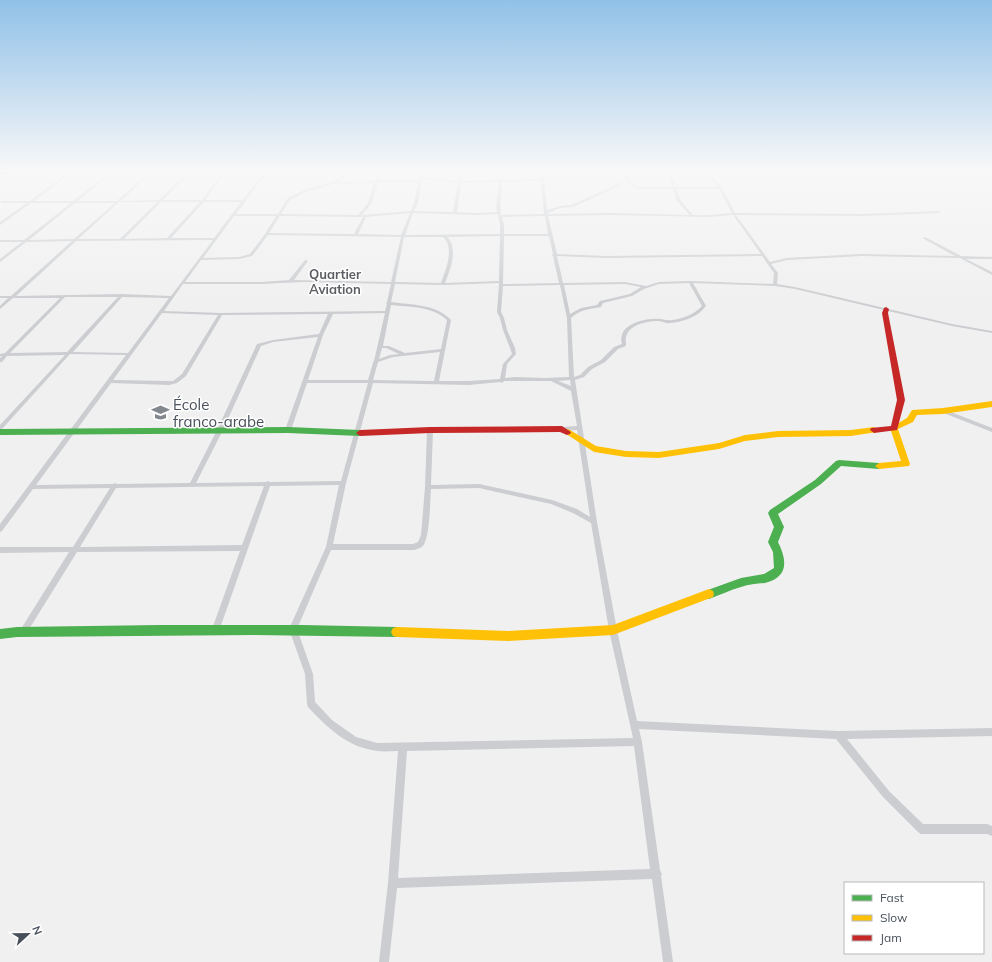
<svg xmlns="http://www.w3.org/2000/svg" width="992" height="962" font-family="Mulish,sans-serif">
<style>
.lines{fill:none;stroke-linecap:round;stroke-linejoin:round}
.stream{stroke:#aed5e8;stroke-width:1}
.street{fill:#cbcdd0;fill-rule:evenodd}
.fast{fill:#4caf50;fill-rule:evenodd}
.slow{fill:#ffc107;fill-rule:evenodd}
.jam{fill:#c62828;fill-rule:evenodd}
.labels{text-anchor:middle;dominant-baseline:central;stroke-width:3;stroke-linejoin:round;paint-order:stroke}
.far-neighbourhood-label{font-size:13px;font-weight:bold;fill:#5c5e63;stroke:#fff}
.poi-label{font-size:15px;fill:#48505b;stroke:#fff;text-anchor:start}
</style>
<rect width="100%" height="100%" fill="#f0f0f0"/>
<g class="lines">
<!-- stream -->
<path class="stream" d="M986,170L992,173"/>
<!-- street -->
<path class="street" d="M26,170H31L0,181V179Z
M72,170H75L34,201H73L112,170H115L78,201H117L151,170H154L121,201L159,200L190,170H193L163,200H202C209,189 218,180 226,170H229C221,180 212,189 205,200H243L265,170H268L264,176L279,170H283L262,179L246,200V202H245L236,214H278L288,198L306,189L333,182L342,176L344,170H347L344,177L337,182L375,181L381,170H384L379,180H419L420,170H423L422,177L458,181L459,170H462L461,181L498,180L499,179L501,180L540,179L537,170H540L544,180L547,210L560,206L571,205L611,187L625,179L624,170H627L628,176L630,177L631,183L637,187H672L670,180L662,170H665L673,180L675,187H718L703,170H706L720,185L735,213L862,214L940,211L941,212L939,213L862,216L736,215L770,262L787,258L862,254L955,256L924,239L923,238L925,237L961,256L992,257V259H966L992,272V275L960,258L862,256L787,260L771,264L778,273L777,284L795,287L952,324L992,331V333L952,326L795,289L775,286L693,283L706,306C698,317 683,322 670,323C666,324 662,321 658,321C648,321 632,324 627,334C625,338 626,342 626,346L618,349L605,362L592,369L584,377L575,380L597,522L617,630L637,721L838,731L992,728V736L847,739L889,791L923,824H987L992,826V836L987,834H921L918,832L883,797L836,739L639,729L642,742L660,870L662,874L661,876L673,962H663L652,879L397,888L389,962H379L388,883L398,751C391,751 384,752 377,751C347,747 328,728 308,707L307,704L305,674L289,629L326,547L339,485L270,486L219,631L216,632L213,631L212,629L240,551L77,552L26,634L23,635L20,634L19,632L69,552L0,553V547H73L110,488L33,489L2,531L0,532V524L126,355L70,354L2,429L0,430V425L65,355L7,356L2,362H0V358L2,356H0V354L5,353L60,298H13L0,309V306L8,298H0V296H11L72,241L26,242L0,262V259L22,242H0V240H24L71,203H31L0,225V222L27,203H2L0,202L2,201H30ZM422,179L458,183L453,212L414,211L418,203ZM627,180L629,184L636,189H673L677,201L690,215L611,213L548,214V213L560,208L573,207L613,189ZM541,181L544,214L501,215C499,204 503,193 501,182ZM378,182H418L414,203L411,211L362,215L372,203ZM498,182C499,192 495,202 497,212L476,213L457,212L461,183ZM374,183L368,203L358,215L281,214L290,200L308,191L334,184ZM676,189H719L732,213L710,215H693L681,201ZM119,202H157L120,239H78ZM161,202H200L167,238L124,239ZM204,202H241L214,238H171ZM75,203H115L74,239L29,240ZM410,213L401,235L358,234L366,217ZM413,213L476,215L498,214L500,225V234L405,235ZM611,215L710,217L733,215L761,254L605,256L557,254L548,216ZM234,216H276L265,234L250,254L239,257L203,258ZM280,216L359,217H363L354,234L269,233ZM545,216L548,234H504V225L502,217ZM268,235L401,237L391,282L294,280L308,261L306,260H305L289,280L261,282H185L201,260L239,259L252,256ZM500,236L499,281L445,283C450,270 459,248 447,237ZM504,236H549L553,254L552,255L553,256L559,283L503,284ZM404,237H443C455,248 446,269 441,283L395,282ZM213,240L171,296L122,294L16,296L76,241ZM557,256L605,258L762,256L774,273L773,284L690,281L659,282L646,286L625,282L563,283ZM304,282L391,284L387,302L386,303L387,304L385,311L221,313L164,311L183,284H261ZM499,283L497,312L500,318L503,330L510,348L512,354L503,364L500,379L469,381H439L451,320C436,304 412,305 391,302L395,284L443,285ZM689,283L702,306C695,314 682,319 672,320C667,321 664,319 660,319C648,318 626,322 622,335C621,338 621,341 622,344L614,347L601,360L588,367L580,375L574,377L571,318C579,310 589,309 601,307L603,303L632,296L644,289L659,284ZM625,284L641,287L630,294L600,301L597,305L581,308L570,314L564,285ZM560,285L567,318L569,377L545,378L515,377L505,378L507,364L516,354L515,348L507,330L504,318L501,312L503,286ZM65,297H118L67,352L10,353ZM122,297L169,298L128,353L73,352ZM391,305C410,307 432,306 447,320L441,349L405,353L389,346H383ZM162,313L218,315L182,374L173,381H169L113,380ZM385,313L374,361L373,362V363L368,380H308L323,335L333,314ZM328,314L319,334L273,340L257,344L217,430L190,483L117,484L115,483L113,484L36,485L111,383L169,385L177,383L186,376L222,315ZM318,337L285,430L288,432L291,430L307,383H368L341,481L270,482L268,481L266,482L196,483L223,430L261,346L273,342ZM382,348H386L399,354L390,355L379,359ZM440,352L434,381L373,380L378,362L393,357ZM570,380L571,386L558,381ZM504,381H551L571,391L577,426L562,427L559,429L562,431L577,430L590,517L577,509L552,500L479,484L431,485L433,430L430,428L427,430L425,487L421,535L418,542L413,544H333L346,483L373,383L469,385L500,382L502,383ZM264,486L242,545L80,547L116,488ZM479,488L551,504L573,513L591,523L609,630L633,738L377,743L356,737L332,720L315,702L313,674L297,629L331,550H414C417,549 421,548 423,546C430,537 430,501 431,489ZM634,746L650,869L398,878L407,751Z
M819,170H823V171L822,172Z
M943,409L992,428V432L941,412L940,411Z"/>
<!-- fast -->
<path class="fast" d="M14,170H25L0,175V173Z
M288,427L360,430L364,433L360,436L288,433L0,435V429Z
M839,460L879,463L883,466L879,469L841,466L821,484L778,514L784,527L778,542C787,560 789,577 765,583C757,584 749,584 741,587C730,590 720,595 709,599L705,597L704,594L705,591L741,578L764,574L774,568L773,552L768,542L774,527L768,513L770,510L815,480L836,461Z
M160,625H302L397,627L401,628L403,632L401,636L397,637L254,635L17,637L0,639V629L17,627Z"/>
<!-- slow -->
<path class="slow" d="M992,401V407L943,414L917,415L913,422L898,429L910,464L909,466L879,469L875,466L879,463L901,461L890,428L907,418L912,410L943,408Z
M874,427L878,430L877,432L851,436L778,437L745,441L719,449L659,458L626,457L594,452L563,432L567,429L570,430L596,446L626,451L659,452L719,443L745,435L778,431L851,430Z
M709,589L713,591L714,594L713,597L613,635L508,641L397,637L393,636L391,632L393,628L397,627L508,631L613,625Z"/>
<!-- jam -->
<path class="jam" d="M886,307L889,309L888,313L905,400L897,430L874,433L870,430L871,428L891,426L897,400L882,313L884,308Z
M562,426L571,432L570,434L567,435L560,432L430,433L360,436L356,433L360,430L430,427Z"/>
</g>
<!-- sky -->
<linearGradient id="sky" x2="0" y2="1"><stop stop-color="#91c1e8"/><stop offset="0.56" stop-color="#f8f8f8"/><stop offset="1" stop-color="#f8f8f8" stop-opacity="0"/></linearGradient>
<rect width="992" height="305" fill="url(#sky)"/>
<!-- icons -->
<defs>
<symbol id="school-bare" viewBox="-9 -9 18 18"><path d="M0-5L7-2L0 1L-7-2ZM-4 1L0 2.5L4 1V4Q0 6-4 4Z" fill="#83888f" stroke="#fff" stroke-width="2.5" paint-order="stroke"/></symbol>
</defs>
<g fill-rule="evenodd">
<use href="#school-bare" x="148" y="400" width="25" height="25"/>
</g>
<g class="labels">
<!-- far-neighbourhood labels -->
<g class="far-neighbourhood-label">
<text x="335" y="274">Quartier<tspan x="335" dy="15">Aviation</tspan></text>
</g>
<!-- poi labels -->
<g class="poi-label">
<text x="173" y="404">École<tspan x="173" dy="17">franco-arabe</tspan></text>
</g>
</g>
<!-- legend -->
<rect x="844" y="882" width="140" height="72" fill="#ffffff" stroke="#b6b9bd"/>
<rect x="852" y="895" width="20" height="6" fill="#4caf50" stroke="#b6b9bd"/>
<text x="880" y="902" font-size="12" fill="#48505b">Fast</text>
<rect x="852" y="915" width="20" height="6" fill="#ffc107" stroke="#b6b9bd"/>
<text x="880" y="922" font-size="12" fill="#48505b">Slow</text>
<rect x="852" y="935" width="20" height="6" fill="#c62828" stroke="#b6b9bd"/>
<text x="880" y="942" font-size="12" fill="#48505b">Jam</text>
<!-- north arrow -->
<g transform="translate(28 934) rotate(68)" stroke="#ffffff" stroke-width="3" paint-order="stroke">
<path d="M0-3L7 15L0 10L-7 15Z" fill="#48505b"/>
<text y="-6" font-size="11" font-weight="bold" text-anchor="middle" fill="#48505b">N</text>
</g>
</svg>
